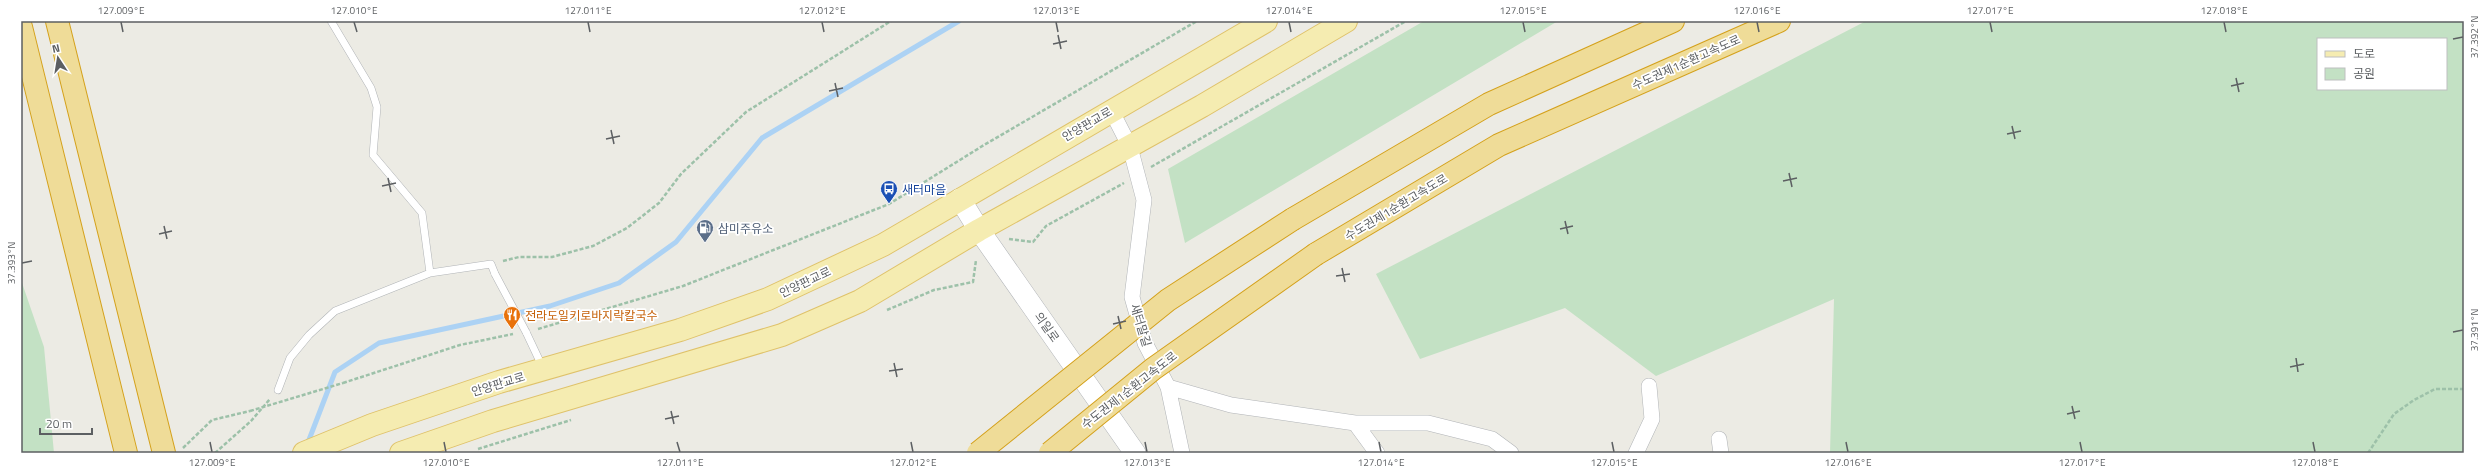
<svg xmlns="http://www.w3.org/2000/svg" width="2485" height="474" font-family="'Titillium Web','Noto Sans KR',sans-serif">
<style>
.green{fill:#c3e1c4;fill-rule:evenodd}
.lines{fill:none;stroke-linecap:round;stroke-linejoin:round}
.stream{stroke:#acd2f4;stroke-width:5}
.service-casing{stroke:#b1b4b7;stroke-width:8}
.minor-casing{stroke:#b1b4b7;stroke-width:16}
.secondary-casing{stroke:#b0b3b7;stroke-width:22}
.primary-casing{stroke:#dfc26a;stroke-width:24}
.motorway-casing{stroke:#d4a11c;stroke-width:24}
.path{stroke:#9dc1a9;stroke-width:2.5;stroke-dasharray:4 2;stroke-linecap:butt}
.service{stroke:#fff;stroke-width:7}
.minor{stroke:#fff;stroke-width:15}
.secondary{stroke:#fff;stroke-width:21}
.primary{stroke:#f5ecb1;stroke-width:22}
.motorway{stroke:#efdc98;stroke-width:22}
.service-bridge-casing{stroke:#b1b4b7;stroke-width:8;stroke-linecap:butt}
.motorway-bridge-casing{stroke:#d4a11c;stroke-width:24;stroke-linecap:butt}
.path-bridge{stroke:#9dc1a9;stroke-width:2.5;stroke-dasharray:4 2;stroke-linecap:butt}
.service-bridge{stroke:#fff;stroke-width:7}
.motorway-bridge{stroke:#efdc98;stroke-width:22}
.ticks{fill:none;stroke:#5c5f62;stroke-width:1.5}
.labels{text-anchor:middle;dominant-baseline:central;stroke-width:3.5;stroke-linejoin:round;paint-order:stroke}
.street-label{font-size:12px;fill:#5c5f62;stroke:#fff}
.transit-label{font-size:12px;fill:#164399;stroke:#fff;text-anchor:start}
.service-label{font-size:12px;fill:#4e5e75;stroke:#fff;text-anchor:start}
.food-label{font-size:12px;fill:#c56008;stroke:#fff;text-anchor:start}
.neatline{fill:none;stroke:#5c5f62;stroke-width:1.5}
.ticks-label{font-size:10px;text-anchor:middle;fill:#5c5f62}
</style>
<rect width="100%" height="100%" fill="#ecebe4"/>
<!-- green -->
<path class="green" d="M1424,21H1558L1185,243L1168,169Z
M1866,21H2464V453H1830L1834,299L1656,376L1565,308L1420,359L1376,274ZM2318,39H2446V89H2318Z
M21,280L44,347L54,453H21Z"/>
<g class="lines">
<!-- stream -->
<path class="stream" d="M307,445L335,372L379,343L550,306L619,283L676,242L762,138L959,21"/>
<defs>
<path id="service" d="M331,21L371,88L377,107L373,155L422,213L430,273
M526,332L543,368
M278,390L290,358L309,335L335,311L430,273L491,264L495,274"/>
<path id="minor" d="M1111,110L1130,147L1144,200L1132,297L1145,343L1168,387L1231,405L1355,423L1377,453
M1168,387L1182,453
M1355,423H1428L1492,439L1511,453
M1719,439L1721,453
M1636,453L1652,419L1649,386"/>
<path id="secondary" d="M960,199L979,230L1135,453"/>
<path id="primary" d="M304,453L372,425L499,382L680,330L768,299L883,245L1266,21
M401,453L493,421L782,335L860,301L979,230L1202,106L1346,21"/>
<path id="motorway" d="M57,21L164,453
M21,27L126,453
M1293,219L1489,104L1673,21
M1316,254L1499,145L1779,21"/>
</defs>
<!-- service casing -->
<use href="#service" class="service-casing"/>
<!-- minor casing -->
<use href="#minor" class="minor-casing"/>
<!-- secondary casing -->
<use href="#secondary" class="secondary-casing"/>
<!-- primary casing -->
<use href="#primary" class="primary-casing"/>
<!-- motorway casing -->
<use href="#motorway" class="motorway-casing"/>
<!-- path -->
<path class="path" d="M1151,167L1406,21
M1009,239L1033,242L1046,226L1124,183
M503,261L519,257H552L593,246L627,228L659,203L681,174L746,112L891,21
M887,310L934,290L973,282L976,260
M538,329L683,286L889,204L984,145L1197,21
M343,383L460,345L513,334
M183,448L212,420L250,411
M478,449L571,420
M215,453L251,421L270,399
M2368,453L2394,414L2414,400L2435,389H2464"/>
<!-- service -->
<use href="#service" class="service"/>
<!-- minor -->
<use href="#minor" class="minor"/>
<!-- secondary -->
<use href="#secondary" class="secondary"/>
<!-- primary -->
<use href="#primary" class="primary"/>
<!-- motorway -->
<use href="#motorway" class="motorway"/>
<defs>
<path id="service-bridge" d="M495,274L526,332"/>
<path id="motorway-bridge" d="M978,453L1168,300L1293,219
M1050,453L1153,369L1316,254"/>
</defs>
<!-- service-bridge casing -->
<use href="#service-bridge" class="service-bridge-casing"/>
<!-- motorway-bridge casing -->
<use href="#motorway-bridge" class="motorway-bridge-casing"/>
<!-- path-bridge -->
<path class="path-bridge" d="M250,411L343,383"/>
<!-- service-bridge -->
<use href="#service-bridge" class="service-bridge"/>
<!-- motorway-bridge -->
<use href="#motorway-bridge" class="motorway-bridge"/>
</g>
<!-- ticks -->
<path class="ticks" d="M121,22L123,32M354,22L357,32M588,22L590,32M822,22L824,32M1056,22L1058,32M1289,22L1291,32M1523,22L1525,32M1757,22L1759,32M1990,22L1992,32M2224,22L2226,32M1058,35L1061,49M2453,39L2463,37M1053,44L1067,41M2236,78L2239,92M835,83L838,97M2231,86L2244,83M829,91L843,88M2012,126L2015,139M611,130L614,144M2007,134L2021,131M606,139L620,136M1789,173L1792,187M388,178L391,192M1783,181L1797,178M382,186L396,183M1565,221L1568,234M164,226L167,239M1560,229L1573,226M159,234L172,231M22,263L32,261M1342,268L1345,282M1336,276L1350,274M1118,316L1121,329M1113,324L1126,321M2453,332L2463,330M2296,358L2298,372M894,363L897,377M2290,367L2304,364M889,371L903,369M2072,406L2075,419M671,411L674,424M2067,414L2080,411M665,419L679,416M210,442L212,452M444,442L446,452M677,442L680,452M911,442L913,452M1145,442L1147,452M1379,442L1381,452M1612,442L1614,452M1846,442L1848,452M2080,442L2082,452M2313,442L2315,452"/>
<!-- icons -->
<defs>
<symbol id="bus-pin" viewBox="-11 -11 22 30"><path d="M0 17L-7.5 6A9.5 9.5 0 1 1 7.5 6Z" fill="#1a4fb4" stroke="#fff"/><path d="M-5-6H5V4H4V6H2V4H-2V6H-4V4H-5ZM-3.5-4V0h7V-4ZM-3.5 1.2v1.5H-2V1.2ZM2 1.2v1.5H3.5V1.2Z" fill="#fff"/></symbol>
<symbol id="fuel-pin" viewBox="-11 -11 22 30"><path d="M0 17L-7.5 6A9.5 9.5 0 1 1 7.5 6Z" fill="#5c6f8a" stroke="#fff"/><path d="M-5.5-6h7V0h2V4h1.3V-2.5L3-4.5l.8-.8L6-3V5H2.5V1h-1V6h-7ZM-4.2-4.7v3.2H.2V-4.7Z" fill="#fff"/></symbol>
<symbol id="restaurant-pin" viewBox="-11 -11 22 30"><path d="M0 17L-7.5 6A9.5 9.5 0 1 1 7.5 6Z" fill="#e8710a" stroke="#fff"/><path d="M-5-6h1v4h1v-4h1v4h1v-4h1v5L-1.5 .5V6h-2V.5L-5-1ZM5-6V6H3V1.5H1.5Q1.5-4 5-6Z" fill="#fff"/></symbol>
</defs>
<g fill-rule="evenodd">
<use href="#bus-pin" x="879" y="179" width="20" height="27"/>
<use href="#fuel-pin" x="695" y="218" width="20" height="27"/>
<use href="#restaurant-pin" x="502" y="305" width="20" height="27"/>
</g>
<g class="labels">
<!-- street labels -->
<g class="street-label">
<text transform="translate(1686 62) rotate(-24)">수도권제1순환고속도로</text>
<text transform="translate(1087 124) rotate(-30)">안양판교로</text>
<text transform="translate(1396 207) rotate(-31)">수도권제1순환고속도로</text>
<text transform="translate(805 282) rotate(-25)">안양판교로</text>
<text transform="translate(1141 325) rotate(73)">새터말길</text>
<text transform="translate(1047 327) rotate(55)">의일로</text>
<text transform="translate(498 384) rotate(-17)">안양판교로</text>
<text transform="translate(1129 390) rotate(-38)">수도권제1순환고속도로</text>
</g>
<!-- transit labels -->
<g class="transit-label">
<text x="902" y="189">새터마을</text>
</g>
<!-- service labels -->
<g class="service-label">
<text x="718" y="228">삼미주유소</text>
</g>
<!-- food labels -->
<g class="food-label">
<text x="525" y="315">전라도일키로바지락칼국수</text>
</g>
</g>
<!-- border -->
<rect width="2485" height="474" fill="none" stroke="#ffffff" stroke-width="44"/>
<!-- legend -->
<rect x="2317" y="38" width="130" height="52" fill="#ffffff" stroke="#bebfc0"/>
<rect x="2325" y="51" width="20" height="6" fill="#f5ecb1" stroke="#bebfc0"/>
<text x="2353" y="58" font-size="12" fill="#5c5f62">도로</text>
<rect x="2325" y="68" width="20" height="12" fill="#c3e1c4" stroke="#bebfc0"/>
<text x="2353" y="78" font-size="12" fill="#5c5f62">공원</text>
<!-- north arrow -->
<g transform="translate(58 58) rotate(348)" stroke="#ffffff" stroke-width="3" paint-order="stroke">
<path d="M0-3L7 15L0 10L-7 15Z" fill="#5c5f62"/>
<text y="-6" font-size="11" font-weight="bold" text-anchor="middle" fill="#5c5f62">N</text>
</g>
<!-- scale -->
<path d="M40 428v6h52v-6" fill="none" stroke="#5c5f62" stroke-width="2"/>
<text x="46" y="428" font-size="12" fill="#5c5f62" stroke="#ffffff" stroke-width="3" paint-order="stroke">20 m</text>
<rect x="22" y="22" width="2441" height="430" class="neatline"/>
<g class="ticks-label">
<text x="121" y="14">127.009°E</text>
<text x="354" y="14">127.010°E</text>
<text x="588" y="14">127.011°E</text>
<text x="822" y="14">127.012°E</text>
<text x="1056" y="14">127.013°E</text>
<text x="1289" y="14">127.014°E</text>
<text x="1523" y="14">127.015°E</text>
<text x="1757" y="14">127.016°E</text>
<text x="1990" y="14">127.017°E</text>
<text x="2224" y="14">127.018°E</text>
<text transform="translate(2474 37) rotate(-90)" y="4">37.392°N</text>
<text transform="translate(11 263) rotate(-90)" y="4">37.393°N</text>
<text transform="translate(2474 330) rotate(-90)" y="4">37.391°N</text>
<text x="212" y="466">127.009°E</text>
<text x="446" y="466">127.010°E</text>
<text x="680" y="466">127.011°E</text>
<text x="913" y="466">127.012°E</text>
<text x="1147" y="466">127.013°E</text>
<text x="1381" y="466">127.014°E</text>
<text x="1614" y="466">127.015°E</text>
<text x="1848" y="466">127.016°E</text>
<text x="2082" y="466">127.017°E</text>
<text x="2315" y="466">127.018°E</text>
</g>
</svg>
